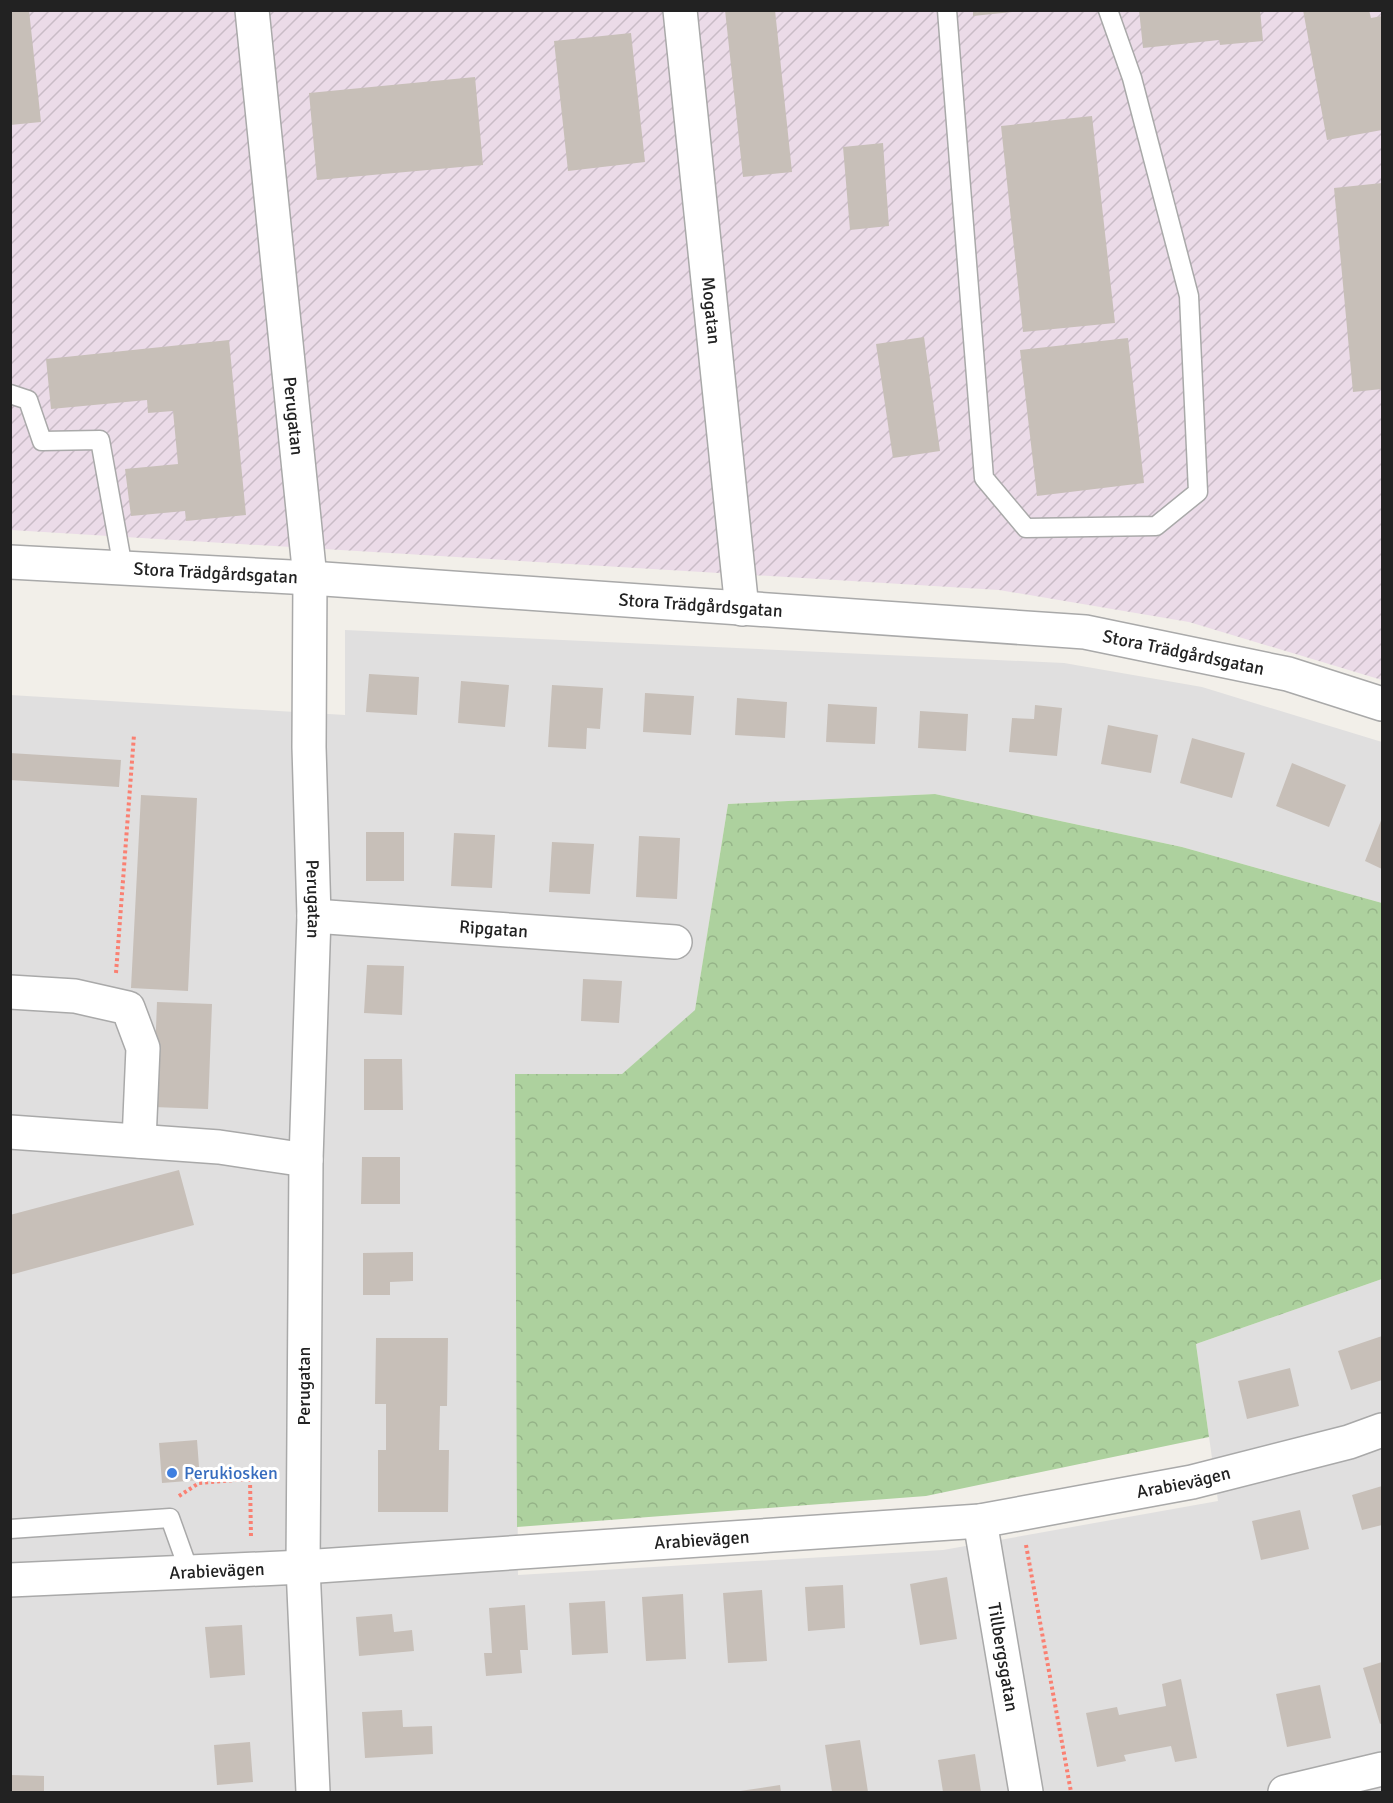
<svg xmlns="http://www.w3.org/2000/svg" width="1393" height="1803" font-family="Signika,sans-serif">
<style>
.residential{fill:#e0dfdf}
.industrial{fill:url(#industrial-furrows)}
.forest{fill:url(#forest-crowns)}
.building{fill:#c7bfb8}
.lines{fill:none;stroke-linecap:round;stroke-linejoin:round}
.service-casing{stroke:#a9a9a9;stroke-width:21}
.minor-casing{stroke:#a9a9a9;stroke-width:36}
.path{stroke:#fa8072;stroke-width:4;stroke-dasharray:3 3;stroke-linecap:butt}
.service{stroke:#fff;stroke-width:18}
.minor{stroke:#fff;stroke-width:33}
.shop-dot{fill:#3f7fe0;stroke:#fff;stroke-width:2}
.labels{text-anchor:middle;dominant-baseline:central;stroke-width:6;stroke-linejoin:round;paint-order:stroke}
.street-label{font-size:18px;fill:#222;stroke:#fff}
.shop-label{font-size:18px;fill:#366cbe;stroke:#fff;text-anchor:start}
</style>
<defs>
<pattern id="industrial-furrows" width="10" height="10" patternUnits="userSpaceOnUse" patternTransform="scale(1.5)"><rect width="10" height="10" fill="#ebdbe8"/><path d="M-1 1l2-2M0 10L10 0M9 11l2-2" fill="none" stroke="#c9bcc7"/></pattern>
<pattern id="forest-crowns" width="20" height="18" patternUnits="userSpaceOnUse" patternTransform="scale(1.5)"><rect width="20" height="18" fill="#add19e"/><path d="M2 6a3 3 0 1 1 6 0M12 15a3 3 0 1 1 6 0" fill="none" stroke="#95b388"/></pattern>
</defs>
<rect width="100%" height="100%" fill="#f2efe9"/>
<!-- residential -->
<path class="residential" d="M345,630L1064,663L1202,687L1382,742V903L1182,847L935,794L728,804L695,1011L622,1074L515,1075L518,1575L943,1550L1218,1501L1196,1344L1382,1279V1792H11L10,695L345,715Z"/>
<!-- industrial -->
<path class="industrial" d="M10,11H1382V680L1189,622L999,590L11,530Z"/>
<!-- forest -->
<path class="forest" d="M935,794L1182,847L1382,903V1279L1196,1344L1209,1437L926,1496L517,1527L515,1074H622L695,1010L728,804Z"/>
<!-- building -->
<path class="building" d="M10,10H29L41,122L10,125Z
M725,10H775L792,172L743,177Z
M973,10H1012V12L973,16Z
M1139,10H1260L1263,41L1220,45L1219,40L1143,48Z
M1303,10H1369L1371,18L1382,16V130L1327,140Z
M631,33L645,162L568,171L554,41Z
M475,77L483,165L317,180L309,93Z
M1092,116L1115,323L1023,332L1001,126Z
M883,143L889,226L850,230L843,147Z
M1382,183V389L1353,392L1334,188Z
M924,337L940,451L893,458L876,344Z
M1128,338L1144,483L1037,496L1020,350Z
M229,340L246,515L186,521L185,511L131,516L125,469L178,464L173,411L148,413L147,400L51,409L46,359Z
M369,674L419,677L417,715L366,712Z
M461,681L509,685L505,727L458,723Z
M552,685L603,688L600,729L587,728L586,749L548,747Z
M645,693L694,696L691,735L643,732Z
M737,698L787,702L785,738L735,735Z
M828,704L877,707L875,744L826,742Z
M1035,705L1062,708L1057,756L1009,752L1012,718L1034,719Z
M920,711L968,714L966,751L918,748Z
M1108,725L1158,735L1151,773L1101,764Z
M1192,738L1245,753L1232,798L1180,783Z
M10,753L121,760L119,787L10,780Z
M1292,763L1346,785L1329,827L1276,806Z
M141,795L197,798L188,991L131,988Z
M1382,818V869L1365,861Z
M366,832H404V881H366Z
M454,833L495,835L492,888L451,886Z
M639,836L680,838L677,899L636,897Z
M552,842L594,844L590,894L549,892Z
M367,965L404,966L402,1015L364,1013Z
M583,979L622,981L619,1023L581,1021Z
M157,1002L212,1004L208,1109L153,1107Z
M364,1059H402L403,1110H364Z
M362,1157H400V1204H361Z
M179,1170L194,1225L10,1275V1215Z
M413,1252V1281L390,1282V1295H363V1253Z
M1382,1336V1380L1351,1390L1338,1351Z
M376,1338H448L447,1406H440L439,1450H449L448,1512H378V1450H386V1404H375Z
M1290,1368L1299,1406L1247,1419L1238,1381Z
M197,1440L200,1480L162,1483L159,1443Z
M1382,1486V1525L1362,1530L1352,1495Z
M1300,1510L1309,1549L1261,1560L1252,1521Z
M947,1577L957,1639L920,1645L910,1584Z
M843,1585L845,1628L808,1631L805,1587Z
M762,1590L767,1661L728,1663L723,1593Z
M683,1594L686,1659L646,1661L642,1597Z
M605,1601L608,1653L572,1655L569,1603Z
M525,1605L528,1650H520L522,1673L486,1676L484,1653H492L489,1608Z
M392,1614L394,1632L412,1630L414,1651L359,1656L356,1617Z
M242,1625L245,1675L210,1678L205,1627Z
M1382,1662V1723L1380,1724L1363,1668Z
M1181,1679L1197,1758L1175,1762L1171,1746L1124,1755L1126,1761L1097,1767L1086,1713L1117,1707L1119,1715L1166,1706L1162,1684Z
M1320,1685L1331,1738L1287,1747L1276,1694Z
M402,1710L403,1727L432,1726L433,1754L365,1758L362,1712Z
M860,1740L868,1792H832L825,1745Z
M250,1742L253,1782L217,1785L214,1745Z
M975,1754L981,1792H943L938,1760Z
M10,1775L44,1776V1792H10Z
M780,1785L781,1792H741L740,1791Z"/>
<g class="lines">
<defs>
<path id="service" d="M947,10L984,478L1026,528L1156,526L1198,492L1189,296L1132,78L1108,10
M10,394L28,400L42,441L100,440L123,568
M10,1529L170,1518L189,1571"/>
<g id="minor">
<path id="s1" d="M252,10L310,578L309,747L314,916L306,1160L303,1567L313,1792"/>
<path id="s2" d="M680,10L742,609"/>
<path id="s3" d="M10,562L310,578L1085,632L1288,674L1382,704"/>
<path id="s4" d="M314,916L675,942"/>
<path d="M10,992L75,996L128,1008L143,1048L139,1141"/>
<path d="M10,1132L219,1147L306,1160"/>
<path id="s5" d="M980,1521L1026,1792"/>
<path id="s6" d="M10,1580L303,1567L980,1521L1192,1482L1349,1442L1382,1430"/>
<path d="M1285,1792L1382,1769"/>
</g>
</defs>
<!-- service casing -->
<use href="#service" class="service-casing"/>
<!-- minor casing -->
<use href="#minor" class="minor-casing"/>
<!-- path -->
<path class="path" d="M116,973L134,735
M250,1479L251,1538
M179,1496L199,1483L273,1477
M1026,1545L1071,1792"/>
<!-- service -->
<use href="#service" class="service"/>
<!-- minor -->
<use href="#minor" class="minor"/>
</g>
<!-- markers -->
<circle class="shop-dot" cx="172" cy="1473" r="6"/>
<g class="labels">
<!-- street labels -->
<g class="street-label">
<text stroke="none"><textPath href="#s2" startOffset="302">Mogatan</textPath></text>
<text stroke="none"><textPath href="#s1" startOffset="408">Perugatan</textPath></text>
<text stroke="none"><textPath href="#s3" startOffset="206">Stora Trädgårdsgatan</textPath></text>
<text stroke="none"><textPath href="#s3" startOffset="692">Stora Trädgårdsgatan</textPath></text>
<text stroke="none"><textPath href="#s3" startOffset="1178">Stora Trädgårdsgatan</textPath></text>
<text stroke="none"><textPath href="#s1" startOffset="892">Perugatan</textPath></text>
<text stroke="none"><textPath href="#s4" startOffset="180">Ripgatan</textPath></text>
<text transform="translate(304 1386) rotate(-90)">Perugatan</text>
<text stroke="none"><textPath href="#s6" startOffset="1179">Arabievägen</textPath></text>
<text stroke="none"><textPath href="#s6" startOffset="693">Arabievägen</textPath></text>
<text stroke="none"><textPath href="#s6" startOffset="207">Arabievägen</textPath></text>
<text stroke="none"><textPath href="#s5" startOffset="138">Tillbergsgatan</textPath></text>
</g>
<!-- shop labels -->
<g class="shop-label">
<text x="184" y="1473">Perukiosken</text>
</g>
</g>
<!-- border -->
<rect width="1393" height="1803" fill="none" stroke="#222222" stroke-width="24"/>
</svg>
